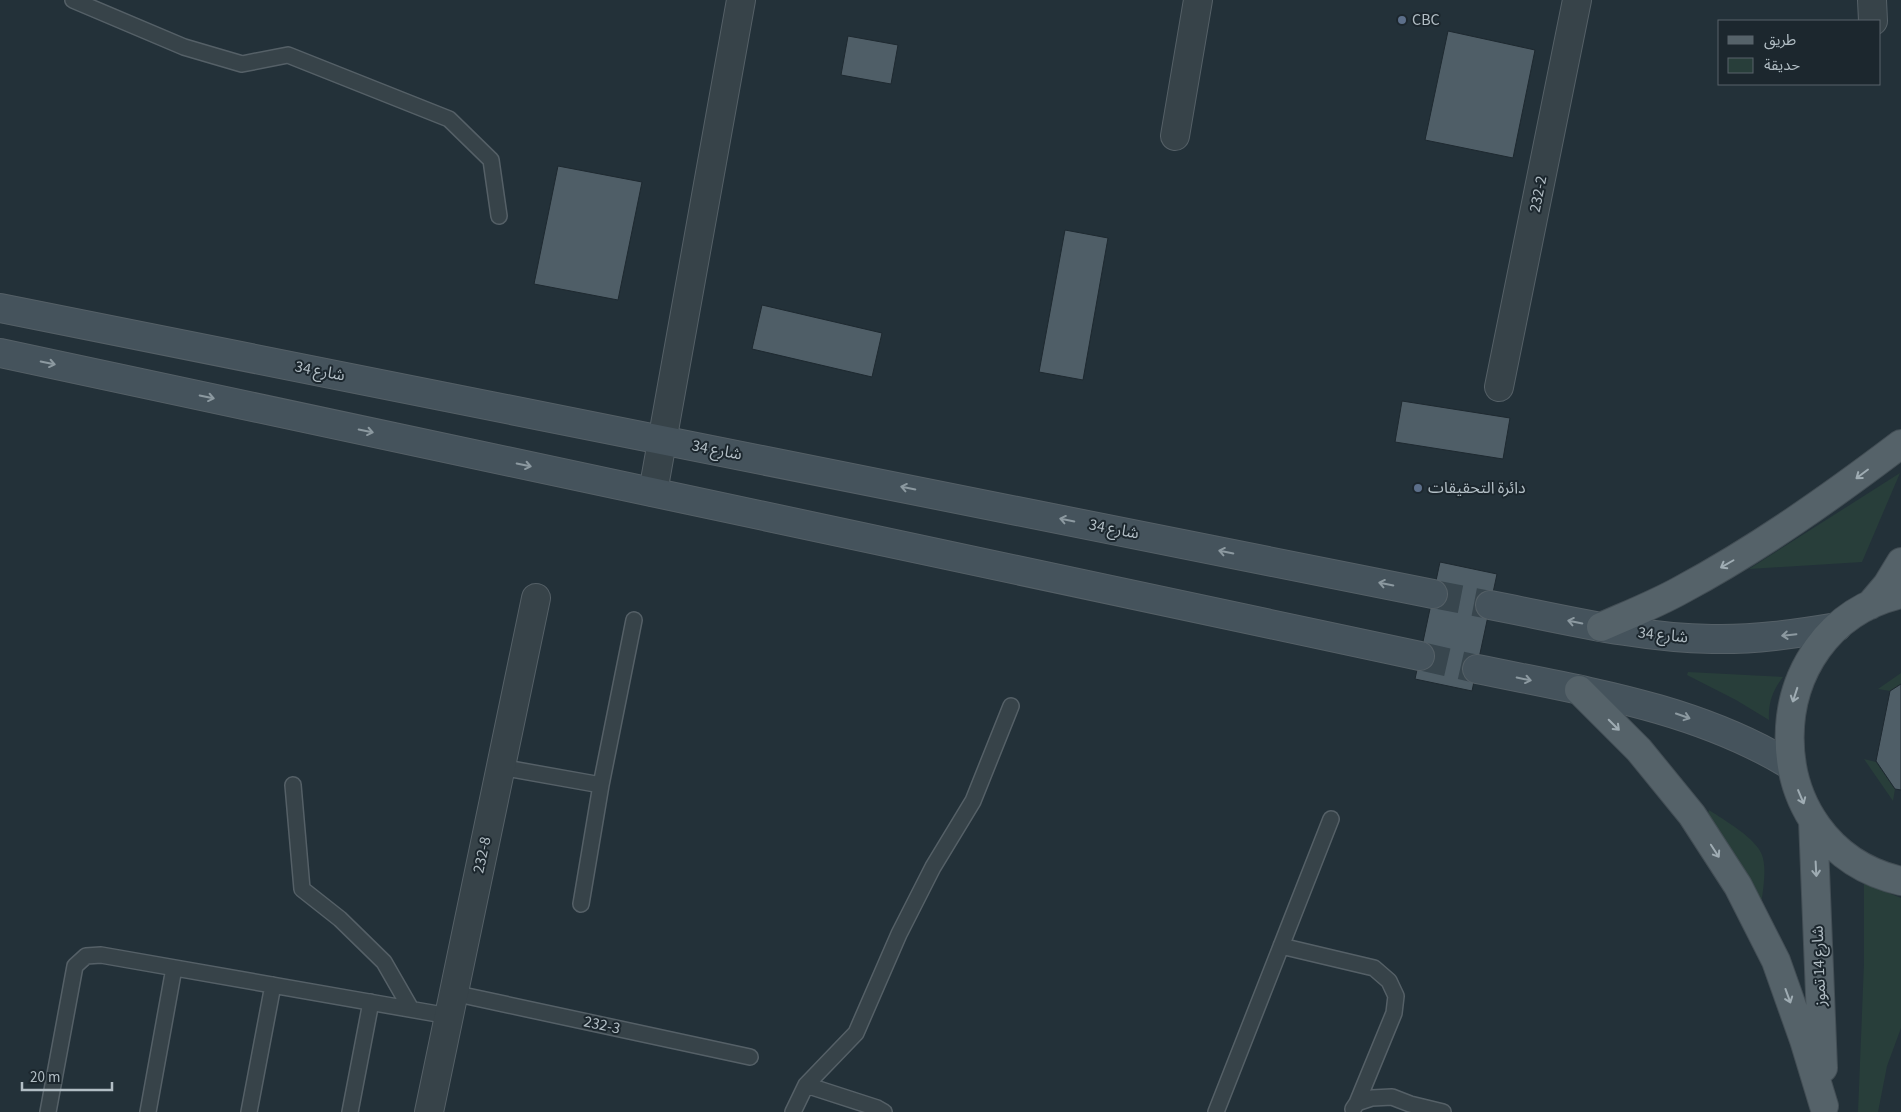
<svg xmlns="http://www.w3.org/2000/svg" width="1901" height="1112" font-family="'Source Sans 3','Noto Sans Arabic',sans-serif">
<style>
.green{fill:#283e3a}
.building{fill:#4f5e67;stroke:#1e2930}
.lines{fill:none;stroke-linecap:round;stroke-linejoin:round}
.secondary-tunnel{stroke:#38464e;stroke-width:28;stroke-dasharray:28 14;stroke-linecap:butt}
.lane-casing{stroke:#556067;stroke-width:18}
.street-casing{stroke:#556067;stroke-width:30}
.secondary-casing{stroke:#556067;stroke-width:30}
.primary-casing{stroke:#434e55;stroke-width:30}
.lane{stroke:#374349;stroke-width:15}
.street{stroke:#374349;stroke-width:28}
.secondary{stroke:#45535c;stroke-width:28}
.primary{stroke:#556269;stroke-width:28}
.oneway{stroke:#8c99a0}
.oneway2{stroke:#9facb3}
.service-dot{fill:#5c6f8a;stroke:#1c272e;stroke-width:2}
.labels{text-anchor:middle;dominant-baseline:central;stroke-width:4;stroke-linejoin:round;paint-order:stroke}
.poi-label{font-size:16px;fill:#b2bec5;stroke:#1c272e;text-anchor:start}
.street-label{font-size:16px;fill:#b2bec5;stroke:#1c272e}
</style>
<rect width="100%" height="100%" fill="#233139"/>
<!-- green -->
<path class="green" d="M1900,473L1862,562L1749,569Z
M1688,672L1783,677C1773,690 1768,703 1769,720L1736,700L1687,675Z
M1901,673V684L1890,691L1878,689Z
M1864,759L1876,762L1895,789L1893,801Z
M1709,810C1724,820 1756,838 1762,855C1768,871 1761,901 1759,918L1707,817Z
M1864,880L1891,894L1901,898V1028L1887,1066L1878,1112H1858L1864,964Z"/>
<!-- building -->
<path class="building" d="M1448,31L1535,50L1513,158L1425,140Z
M848,36L898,45L891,84L841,75Z
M558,166L642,182L618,300L534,284Z
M1065,230L1108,238L1083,380L1039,372Z
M762,305L882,333L872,377L752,349Z
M1402,401L1510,418L1503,459L1395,442Z
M1440,562L1497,574L1472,691L1415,679Z
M1901,684V790L1895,789L1876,761L1890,691Z"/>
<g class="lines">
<!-- secondary-tunnel -->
<path class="secondary-tunnel" d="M1433,594L1490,605
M1420,656L1477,669"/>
<defs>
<path id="lane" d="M73,0L184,47L242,64L288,55L449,119L491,160L499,216
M500,767L601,785
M293,785L302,889L340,919L384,962L411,1009
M581,904L601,785L634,620
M1281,946L1374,968L1389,981L1396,996L1394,1013L1357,1103
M453,993L750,1057
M806,1085L877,1108L884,1112
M1353,1109L1357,1103L1372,1098L1392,1097L1410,1104L1443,1112
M48,1112L75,966L86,956L101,955L449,1016
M148,1112L174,968
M249,1112L273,985
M350,1112L371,1002
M793,1112L806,1085L856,1033L899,934L933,867L973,801L1011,706
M1216,1112L1331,819"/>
<path id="street" d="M1872,0L1873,21
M1175,136L1198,0
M1499,387L1577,0
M653,492L741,0
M429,1112L536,598"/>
<path id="secondary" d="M0,308L1433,594
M0,353L1420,656
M1490,605C1563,619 1637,638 1712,639C1754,640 1795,634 1837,627
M1477,669C1584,691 1695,707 1790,765"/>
<path id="primary" d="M1901,594C1753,628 1752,847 1901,881
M1870,605L1887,585L1901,562
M1601,627C1628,615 1656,604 1681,590C1759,548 1831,497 1901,444
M1579,690L1639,750L1692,815L1738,886L1776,961L1804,1040L1824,1106
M1813,820L1823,1068"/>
</defs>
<!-- lane casing -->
<use href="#lane" class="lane-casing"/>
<!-- street casing -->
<use href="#street" class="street-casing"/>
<!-- secondary casing -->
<use href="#secondary" class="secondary-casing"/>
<!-- primary casing -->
<use href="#primary" class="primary-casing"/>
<!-- lane -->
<use href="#lane" class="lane"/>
<!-- street -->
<use href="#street" class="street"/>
<!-- secondary -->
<use href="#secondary" class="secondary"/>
<!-- primary -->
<use href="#primary" class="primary"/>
</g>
<!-- one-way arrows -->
<defs><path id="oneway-shaft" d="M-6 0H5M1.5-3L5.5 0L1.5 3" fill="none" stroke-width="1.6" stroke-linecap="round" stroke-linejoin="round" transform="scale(1.25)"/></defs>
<g class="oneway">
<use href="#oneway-shaft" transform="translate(48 363) rotate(12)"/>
<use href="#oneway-shaft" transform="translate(207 397) rotate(12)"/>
<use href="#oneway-shaft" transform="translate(366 431) rotate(12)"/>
<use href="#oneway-shaft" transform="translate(524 465) rotate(12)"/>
<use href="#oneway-shaft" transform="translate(908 488) rotate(-169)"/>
<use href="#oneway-shaft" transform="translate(1067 520) rotate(-169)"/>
<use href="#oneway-shaft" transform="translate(1226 552) rotate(-169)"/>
<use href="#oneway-shaft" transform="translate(1386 584) rotate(-169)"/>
<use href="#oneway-shaft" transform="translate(1575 622) rotate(-169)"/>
<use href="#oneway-shaft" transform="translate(1789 635) rotate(174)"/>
<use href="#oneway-shaft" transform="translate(1524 679) rotate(12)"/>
<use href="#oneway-shaft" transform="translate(1683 716) rotate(19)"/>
</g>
<g class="oneway2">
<use href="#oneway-shaft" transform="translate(1862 474) rotate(143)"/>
<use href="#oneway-shaft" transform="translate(1727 564) rotate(150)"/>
<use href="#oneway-shaft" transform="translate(1795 695) rotate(108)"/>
<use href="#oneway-shaft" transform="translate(1614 725) rotate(45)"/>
<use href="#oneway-shaft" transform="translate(1801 797) rotate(67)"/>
<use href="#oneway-shaft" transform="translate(1715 851) rotate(57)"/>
<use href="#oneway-shaft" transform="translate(1816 869) rotate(87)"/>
<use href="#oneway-shaft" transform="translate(1788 996) rotate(70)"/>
</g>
<!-- markers -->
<g class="service-dot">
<circle cx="1402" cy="20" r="5"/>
<circle cx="1418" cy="488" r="5"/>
</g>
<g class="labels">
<!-- poi labels -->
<g class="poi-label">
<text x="1412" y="20">CBC</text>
<text x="1428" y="488">دائرة التحقيقات</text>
</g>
<!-- street labels -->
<g class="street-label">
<text transform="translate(1538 194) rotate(-79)">232-2</text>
<text transform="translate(320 371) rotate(11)">شارع 34</text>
<text transform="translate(717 450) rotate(11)">شارع 34</text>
<text transform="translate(1114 529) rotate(11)">شارع 34</text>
<text transform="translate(1663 635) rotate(6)">شارع 34</text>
<text transform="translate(482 855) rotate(-78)">232-8</text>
<text transform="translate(1819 966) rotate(-92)">شارع 14 تموز</text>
<text transform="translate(602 1025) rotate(12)">232-3</text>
</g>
</g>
<!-- legend -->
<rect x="1718" y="20" width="162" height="65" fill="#1c272e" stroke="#58636a"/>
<rect x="1728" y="36" width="25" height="8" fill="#556269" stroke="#58636a"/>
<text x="1764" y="45" font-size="15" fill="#b2bec5">طريق</text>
<rect x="1728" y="58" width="25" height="15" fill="#283e3a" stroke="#58636a"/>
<text x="1764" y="70" font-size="15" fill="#b2bec5">حديقة</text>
<!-- scale -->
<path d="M22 1082v8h90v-8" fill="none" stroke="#b2bec5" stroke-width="2.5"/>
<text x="30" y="1082" font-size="15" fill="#b2bec5" stroke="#1c272e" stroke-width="4" paint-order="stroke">20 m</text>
</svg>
